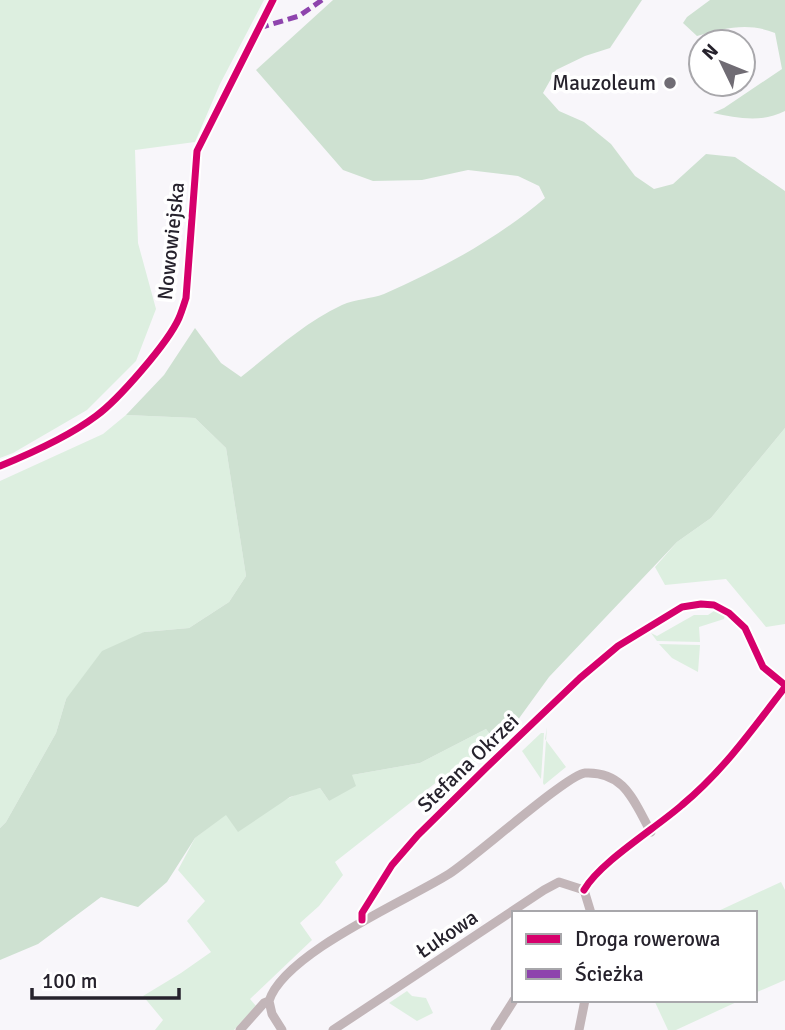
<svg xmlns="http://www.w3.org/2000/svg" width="785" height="1030" font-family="Signika,sans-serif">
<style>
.green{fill:#ddefe0}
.forest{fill:#cee1d1}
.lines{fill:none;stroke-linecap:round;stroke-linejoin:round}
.street{stroke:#c2b5b8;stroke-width:9}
.quiet{stroke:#8e44ad;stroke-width:5;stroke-dasharray:10 5;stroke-linecap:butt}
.cycleway-casing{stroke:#fff;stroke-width:11}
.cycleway{stroke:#d6006c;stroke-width:7}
.poi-dot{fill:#706c74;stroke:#fff;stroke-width:2.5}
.labels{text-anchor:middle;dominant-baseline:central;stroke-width:7;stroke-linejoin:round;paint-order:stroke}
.poi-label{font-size:21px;fill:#26222c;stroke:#fff;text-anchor:end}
.street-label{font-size:21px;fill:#26222c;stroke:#fff}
</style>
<rect width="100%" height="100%" fill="#f8f6fa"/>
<!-- green -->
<path class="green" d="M0,0H264L220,84L195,142L135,150L138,243L156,309L136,361L87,410L13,453L0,458Z
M126,415L195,418L226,448L246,576L229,602L189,628L144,632L66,699L56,733L6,822L0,828V481L103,434Z
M785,428V624L766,627L726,579L665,585L655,567L677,542L711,518Z
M714,611L725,615L724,619L699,627L700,642L657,641L651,633L657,636L694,615H708Z
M659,644L700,645L698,672L672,658Z
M547,727L545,739L566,767L544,785L543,783Z
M486,729L499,746L441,786L438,781L335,862L343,875L319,906L300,923L312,940L250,999L256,1006L234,1030H155L163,1020L143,996L181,973L211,952L187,921L205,901L178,870L195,838L226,814L238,831C263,814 289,792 320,788L329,801L352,775L420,763Z
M541,733H544L541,779L522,751Z
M781,882L785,890V980L755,993V913H714Z
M407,991L412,996L426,998L433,1013L417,1021L389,1003Z
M654,1000H741L676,1030H668Z"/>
<!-- forest -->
<path class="forest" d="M333,0H642L610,48L585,56L556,70L543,93L559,111L584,122L611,144L635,176L654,189L673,184L706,154L735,157L785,191V428L711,518L677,542L549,677L499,746L486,729L420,763L352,775L356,786L329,801L320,788L290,797L238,832L226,815L195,838L167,882L138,907L101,897L38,944L0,960V828L6,822L56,733L66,699L102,651L144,632L189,628L229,602L246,576L226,448L195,418L126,415L164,375L195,328L221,363L241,377C273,352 305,322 342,305C355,299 371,299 384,294C441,269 497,239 545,198L539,186L518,176L468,170L422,180L373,181L343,170L256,70Z
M710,0H785V111C762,123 737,118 713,113L724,108L782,69L775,33C748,22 725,28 697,36L683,23L687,17Z"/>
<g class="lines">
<!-- street -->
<path class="street" d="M0,466C32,453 68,437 96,416C118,400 168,343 179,318C182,311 184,304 186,298L197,151L273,0
M584,890C600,862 656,828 682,805C723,771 753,729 785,687
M584,890L591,913
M362,920V913L392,865L418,835L487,767L580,678L618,646L682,607L701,604L714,605L729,613L745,628L763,667L785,685
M240,1030L264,1003L269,1001
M282,1030L272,1014L269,1001C284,953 406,901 449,874C473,859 568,774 585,773C625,771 634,802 651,832
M333,1030L544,890L559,882L584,890
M495,1030L514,1000
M579,1030L585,1000"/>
<!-- quiet -->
<path class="quiet" d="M259,28L299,16L322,0"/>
<defs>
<path id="cycleway" d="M0,466C32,453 68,437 96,416C118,400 168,343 179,318C182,311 184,304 186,298L197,151L273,0
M584,890C600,862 656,828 682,805C723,771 753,729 785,687
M362,920V913L392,865L418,835L487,767L580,678L618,646L682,607L701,604L714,605L729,613L745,628L763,667L785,685"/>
</defs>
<!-- cycleway casing -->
<use href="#cycleway" class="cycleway-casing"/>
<!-- cycleway -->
<use href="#cycleway" class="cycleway"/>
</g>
<!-- markers -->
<circle class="poi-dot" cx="670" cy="83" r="7"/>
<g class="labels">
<!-- poi labels -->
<g class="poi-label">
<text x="656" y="83">Mauzoleum</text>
</g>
<!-- street labels -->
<g class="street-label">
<text transform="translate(171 241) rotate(-84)">Nowowiejska</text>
<text transform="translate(468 763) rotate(-44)">Stefana Okrzei</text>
<text transform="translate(447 934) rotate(-34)">Łukowa</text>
</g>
</g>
<!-- legend -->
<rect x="512" y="911" width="245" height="91" fill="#ffffff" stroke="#a8a7ab" stroke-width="2"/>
<rect x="526" y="934" width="35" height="10" fill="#d6006c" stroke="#a8a7ab" stroke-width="2"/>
<text x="575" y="946" font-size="21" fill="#26222c">Droga rowerowa</text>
<rect x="526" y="969" width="35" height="10" fill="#8e44ad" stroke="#a8a7ab" stroke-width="2"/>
<text x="575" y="981" font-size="21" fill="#26222c">Ścieżka</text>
<!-- north arrow -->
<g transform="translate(722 63) rotate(313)"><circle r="33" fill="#ffffff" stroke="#a8a7ab" stroke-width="2"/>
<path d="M0-5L12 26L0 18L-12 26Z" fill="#706c74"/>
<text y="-10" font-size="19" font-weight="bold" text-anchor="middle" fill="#26222c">N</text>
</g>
<!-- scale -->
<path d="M32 988v10h147v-10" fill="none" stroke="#26222c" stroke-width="3.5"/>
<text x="42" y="988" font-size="21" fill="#26222c" stroke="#ffffff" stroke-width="5" paint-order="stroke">100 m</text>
</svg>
